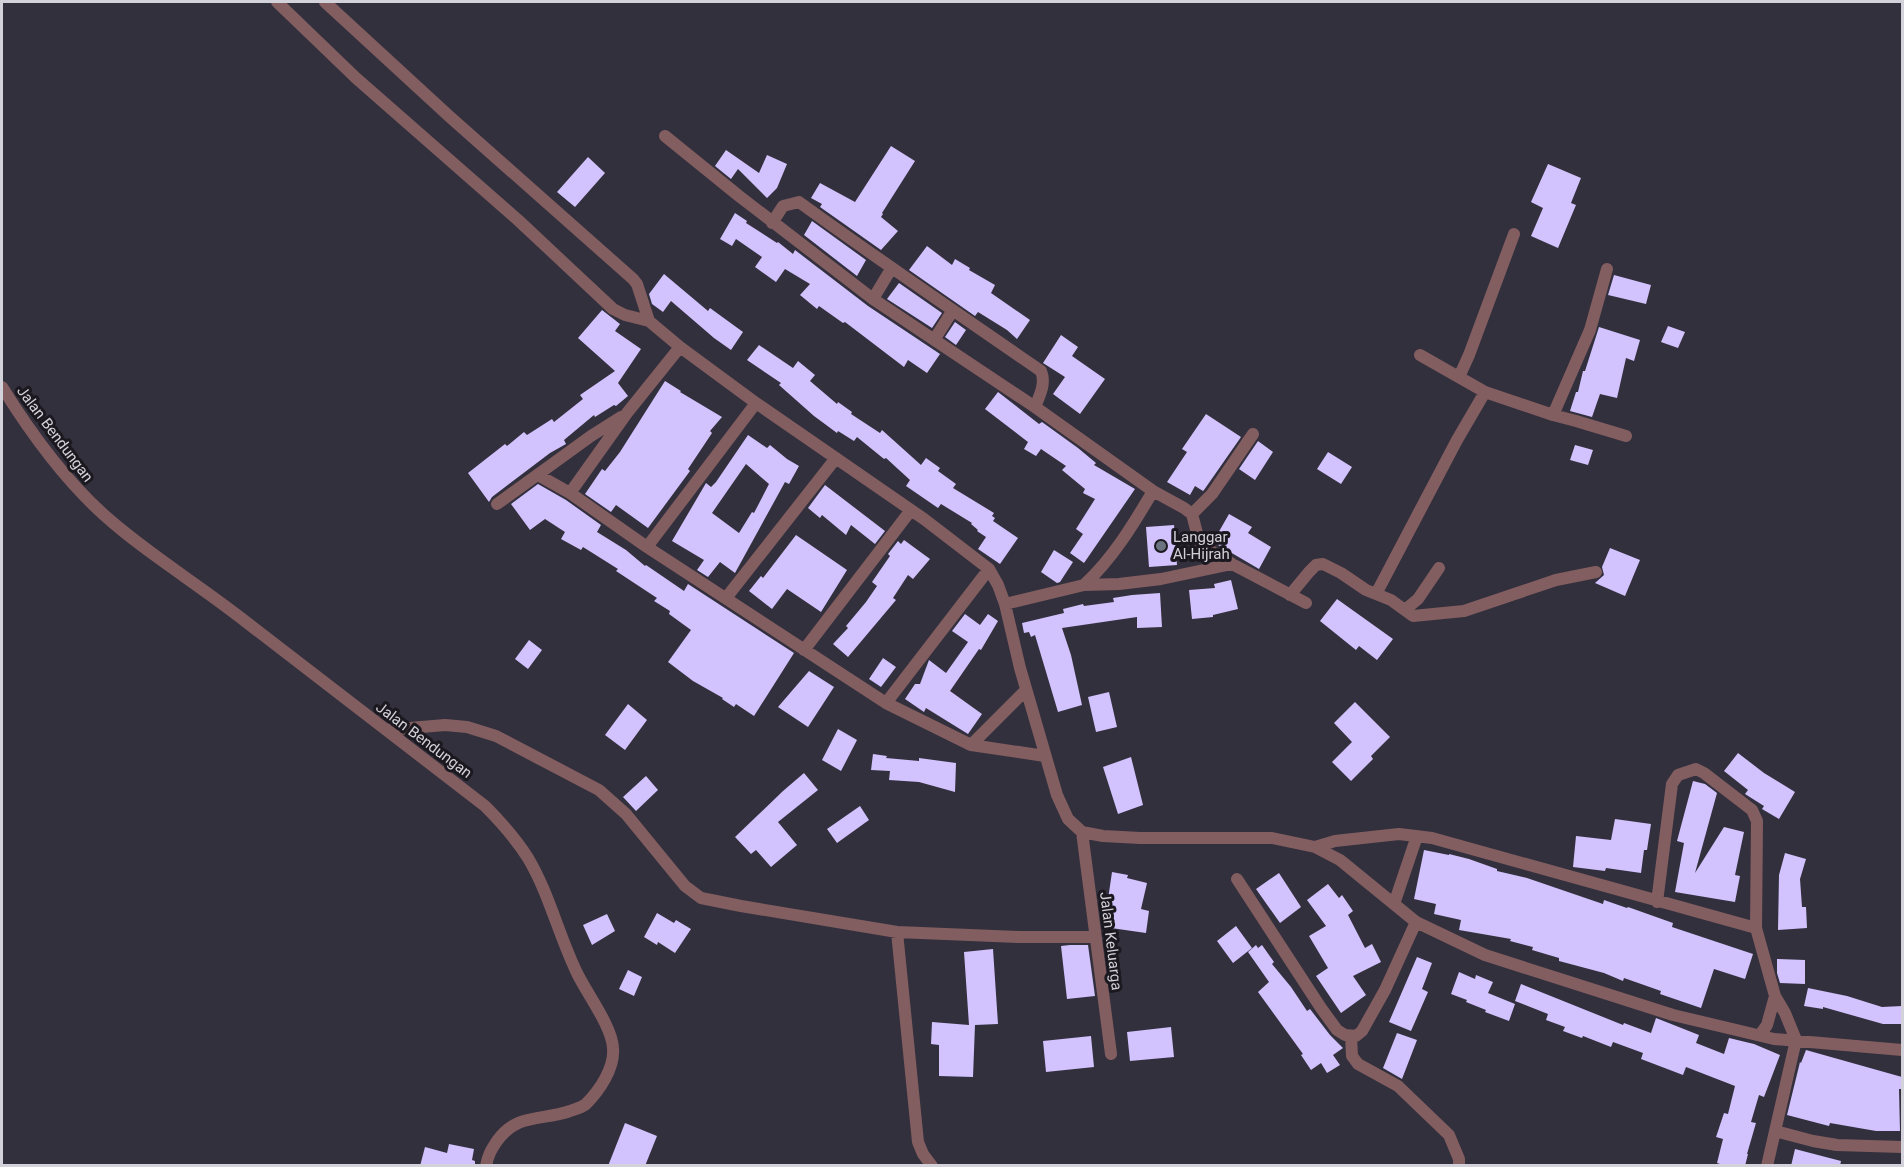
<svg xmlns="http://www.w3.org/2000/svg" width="1904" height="1167" font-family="Roboto,sans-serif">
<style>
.building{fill:#d2c2fe;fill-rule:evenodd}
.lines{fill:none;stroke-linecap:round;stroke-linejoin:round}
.street{stroke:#835e61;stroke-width:12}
.worship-dot{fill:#6b7280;stroke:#1b191f;stroke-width:2}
.labels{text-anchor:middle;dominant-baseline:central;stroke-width:6;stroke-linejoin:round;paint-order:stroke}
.street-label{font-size:15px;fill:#d3d1d9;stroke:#1b191f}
.poi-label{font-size:15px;fill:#d3d1d9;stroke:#1b191f;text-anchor:start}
</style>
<rect width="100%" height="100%" fill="#33303d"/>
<!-- building -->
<path class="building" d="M891,146L915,161L882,213L883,214L881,217L898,231L881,250L820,207L822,204L811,198L820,183L855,202Z
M726,150L759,173L767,155L787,164L777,188L767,198L738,169L731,179L715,166Z
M588,157L605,173L575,207L557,192Z
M1548,164L1581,178L1571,203L1576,205L1558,248L1531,236L1543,208L1531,202Z
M735,213L747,221L746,223L777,243L778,242L793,254L795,250L868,306L940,354L927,373L908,360L904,367L845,322L843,323L819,306L817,309L800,295L810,284L785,269L776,282L755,267L762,257L736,239L732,246L720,239Z
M812,221L866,260L857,276L804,235Z
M927,246L952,265L955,259L970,268L969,270L995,285L991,293L1030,320L1017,339L1007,330L978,312L975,316L909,270Z
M664,274L708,311L710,308L743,332L731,350L714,338L671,301L663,312L652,304L649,294Z
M1614,275L1651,285L1646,304L1608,295Z
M899,283L942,313L932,328L887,299Z
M602,310L620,324L615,331L641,349L618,383L628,396L616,406L614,405L595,417L594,415L564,440L566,444L550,453L492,497L489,502L468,473L505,444L507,446L524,432L527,435L552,419L554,422L583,399L580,395L615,371L578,338Z
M955,322L966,330L956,345L945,337Z
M1668,326L1685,332L1678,348L1661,342Z
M1599,327L1640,340L1634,361L1626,358L1617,398L1600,394L1592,417L1570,411L1576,392H1578L1583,371H1585Z
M1061,335L1078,347L1072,356L1105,379L1080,414L1053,394L1065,377L1043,363Z
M759,345L793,368L798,361L815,375L810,381L837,404L838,402L852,412L851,414L880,433L882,430L921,465L926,458L940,468L938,471L956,484L953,488L994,513L992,516L995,518L993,521L1018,538L1000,564L978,549L986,537L977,531L978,530L971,524L972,523L941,504L938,508L906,486L910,480L886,458L884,459L857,437L854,441L838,431L837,433L814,416L779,385L781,383L747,360Z
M665,381L681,391L680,392L722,417L710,431L712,433L688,469L690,471L648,528L616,505L611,512L585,494L602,469L605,471L620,452Z
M998,392L1039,424L1042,422L1078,448L1096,463L1094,465L1135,489L1084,563L1070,553L1083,534L1076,529L1095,499L1083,493L1085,489L1062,470L1066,466L1041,449L1036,456L1024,449L1028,442L985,409Z
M1206,414L1241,437L1204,490L1203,491L1195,486L1190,495L1167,482L1187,452L1182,449Z
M748,435L767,448L770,445L787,459L799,466L789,484L785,482L735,573L720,562L708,577L697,570L704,560L672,541L706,483L711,487L716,482ZM746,464L769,484L754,513L752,512L739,533L712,513Z
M1258,441L1273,452L1255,480L1239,469Z
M1575,445L1593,450L1588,465L1570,460Z
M1328,452L1352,467L1341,484L1317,469Z
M538,484L566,500L601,525L597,532L626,550L645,566L646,565L684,591L688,584L794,653L754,716L736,704L734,707L722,699L723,698L693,681L668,662L691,630L669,614L670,611L654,601L657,598L616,571L618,569L583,547L581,550L561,539L565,532L545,519L530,530L511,504Z
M825,485L885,531L875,544L851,525L846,535L822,515L820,518L808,508Z
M1229,514L1252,527L1248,533L1271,547L1259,569L1213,542Z
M1174,525L1177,565L1149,567L1146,527Z
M796,535L847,570L821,612L787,589L772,609L749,591L761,576L763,578Z
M904,540L930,559L913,579L908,575L893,598L896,600L848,657L833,644L848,628L846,626L866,602L877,586L872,582L890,556L888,554L898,541L901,544Z
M1610,548L1640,560L1625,596L1595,583L1604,575L1602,567Z
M1054,550L1073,562L1060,582L1057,583L1041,572Z
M1231,580L1238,609L1213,615V617L1192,619L1189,590L1215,588L1214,584Z
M1160,593L1162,627L1137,628V617L1062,628L1071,655L1082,705L1058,712L1035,635L1031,637L1029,632L1024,633L1022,623L1064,613L1063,609L1083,604L1084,606L1114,602L1113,598L1132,595Z
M1337,599L1393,639L1377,660L1359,646L1356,650L1320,621Z
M965,614L980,625L988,614L998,621L981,650L979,649L950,691L982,714L968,734L926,708L924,712L905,699L915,684H920L929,660L946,673L968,642L952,631Z
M529,640L542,650L528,669L515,659Z
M883,658L896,667L881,687L869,679Z
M809,671L834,687L808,727L778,707Z
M1109,692L1117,727L1096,732L1088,697Z
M1355,702L1390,737L1371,756L1373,759L1351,781L1332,762L1352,742L1334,723Z
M628,704L647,720L625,750L605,735Z
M838,729L857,740L841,771L822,760Z
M1738,753L1764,773L1795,792L1779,819L1762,809L1764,806L1745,794L1748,790L1724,771Z
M873,754L887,756L886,758L919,761V758L956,763L955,792L919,782L889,780L890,771L871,770Z
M1131,757L1143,805L1118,814L1103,767Z
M804,773L818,790L778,822L797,845L771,867L756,850L751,854L735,837L783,791Z
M646,776L658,790L636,811L623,797Z
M1693,781L1705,784L1717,793L1695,873L1724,827L1744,832L1735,875L1740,876L1735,902L1675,892L1684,843L1677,841Z
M860,806L869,820L837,843L827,829Z
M1615,819L1651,824L1647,850H1644L1641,873L1606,868L1605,871L1573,867L1576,836L1611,840Z
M1424,850L1449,855V854L1469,859L1497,869V871L1527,878L1603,904L1604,900L1627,908L1628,907L1673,923L1672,927L1753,954L1745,979L1714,969L1701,1008L1660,994L1661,991L1624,978L1623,981L1604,973L1559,961V958L1532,950L1533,947L1510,941L1511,939L1459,930L1461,920L1434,914L1436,904L1414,899Z
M1785,853L1806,859L1800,879L1802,907H1806L1807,928L1778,930L1779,875Z
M1112,872L1128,875L1127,878L1147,883L1141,909L1149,911L1146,933L1104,927Z
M1279,873L1301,907L1280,923L1256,889Z
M1328,884L1339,898L1342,895L1353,911L1348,915L1365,948L1372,944L1381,962L1353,976L1366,995L1341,1013L1316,976L1328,968L1309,936L1326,926L1307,900Z
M657,913L674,923L676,920L691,929L675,953L658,942L657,945L644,937Z
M607,914L615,931L592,945L583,925Z
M1236,926L1252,948L1233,963L1217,941Z
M1070,945H1088L1095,996L1067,999L1061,946Z
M1256,945L1258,948L1262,945L1274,962L1272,964L1291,987L1307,1011L1310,1009L1330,1035L1343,1048L1333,1055L1340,1065L1327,1073L1321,1063L1311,1070L1301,1055L1303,1054L1258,992L1269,982L1248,952Z
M993,949L998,1024L975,1025L973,1077L939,1076V1045L931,1044L932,1022L969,1025L964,952Z
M1417,957L1432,963L1422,989L1428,992L1411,1031L1389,1022Z
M1777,959L1805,960V984L1780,983L1777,973Z
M628,970L642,977L634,996L619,989Z
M1459,972L1475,979L1476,975L1493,982L1488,993L1515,1004L1509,1021L1485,1012L1486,1010L1466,1002L1467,1000L1451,994Z
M1521,984L1623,1025L1624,1023L1651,1033L1656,1018L1699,1035L1696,1043L1724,1054L1729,1038L1754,1044L1780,1055L1764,1097L1759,1095L1751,1122L1756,1123L1747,1154H1748L1745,1166H1726L1717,1163L1723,1139L1716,1137L1724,1113L1728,1114L1735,1086L1686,1067L1683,1075L1641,1059L1643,1053L1613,1042L1611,1047L1583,1036L1582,1038L1563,1031L1565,1027L1546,1020L1548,1014L1515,1001Z
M1808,988L1847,996L1882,1007L1902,1006V1024H1883L1823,1007V1009L1804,1006Z
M1171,1027L1174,1057L1130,1061L1127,1032Z
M1397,1033L1417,1040L1402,1079L1383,1068Z
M1091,1036L1094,1067L1046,1072L1043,1041Z
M1806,1050L1902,1077V1089H1899L1900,1131H1876L1830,1123L1829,1126L1787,1115L1800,1062L1801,1063Z
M625,1123L657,1136L645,1166H608Z
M449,1144L474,1149L472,1160L475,1161V1166H420L425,1147L447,1153Z
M1795,1149L1841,1161L1840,1166H1791Z"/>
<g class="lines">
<!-- street -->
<path class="street" d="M277,2L356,78L518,220L613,309L625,315L649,321L680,347L756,403L924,519L989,569L998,585L1005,604L1020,668L1057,795L1068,819L1082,832L1103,836L1140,838H1272L1315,847L1340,860L1416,922L1485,955L1673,1015L1774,1039L1902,1050
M325,2L450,117L633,279L637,284L649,321
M665,136L739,196L873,299L1035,407L1153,491L1184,508L1192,514L1199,541L1209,550L1232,564
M772,223L783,206L799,202C879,260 960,315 1041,371C1046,383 1040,395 1035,407
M873,299L891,269
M934,340L953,310
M1420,355L1485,392L1553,415L1576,421L1626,436
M1459,377L1469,355L1514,234
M2,387C30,432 63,478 103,514C145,552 195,582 241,618C322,680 403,743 485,806C501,822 516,839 528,858C550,895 559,937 578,975C588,995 612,1027 613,1048C615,1068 599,1091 586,1104C581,1108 575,1109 570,1111C541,1121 517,1113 497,1141C491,1150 488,1155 486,1166
M1553,415L1590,330L1607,269
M538,475L570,493L647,547L886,703L971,745L1045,756
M570,493L627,413L680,347
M497,504L591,436L621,417
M1192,514L1212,494L1253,434
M647,547L756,403
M1084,585C1113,558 1133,525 1153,491
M1376,594L1457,440L1485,392
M1290,595L1309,572L1316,565L1323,564L1341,573L1366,590L1391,600L1413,616L1464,611L1556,580L1596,572
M726,598L836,458
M1005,604L1084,585L1119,584L1161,579L1232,564L1306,603
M1406,609L1418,599L1439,568
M804,650L911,510
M886,703L989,569
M386,730L445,725L467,727L496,736L599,790L626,814L685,886L701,898L741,906L897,932L1019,937H1095
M971,745L1026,690
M1082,832L1111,1054
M1315,847L1335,841L1399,834L1432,838L1756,928
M1237,879L1321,1008L1337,1030L1345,1035L1356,1036L1362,1031L1385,990L1416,922
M1657,902L1672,784L1678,775L1696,769L1704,773L1752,810L1757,821L1756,928L1775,996L1785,1013L1796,1040L1767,1166
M1394,904L1417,836
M897,932L918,1142L923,1154L932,1166
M1760,1035L1767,1025L1775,996
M1351,1036L1352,1056L1358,1064L1398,1086L1449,1135L1459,1159V1166
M1775,1131L1813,1141L1837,1145L1902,1147"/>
</g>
<!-- markers -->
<circle class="worship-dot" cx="1161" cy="546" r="6"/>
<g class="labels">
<!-- street labels -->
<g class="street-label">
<text transform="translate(55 434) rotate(53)">Jalan Bendungan</text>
<text transform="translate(424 740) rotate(37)">Jalan Bendungan</text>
<text transform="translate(1111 941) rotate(83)">Jalan Keluarga</text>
</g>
<!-- poi labels -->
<g class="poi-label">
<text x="1173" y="537">Langgar<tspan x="1173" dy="17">Al-Hijrah</tspan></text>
</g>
</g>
<!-- border -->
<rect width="1904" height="1167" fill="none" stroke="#d3d1d9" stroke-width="6"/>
</svg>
